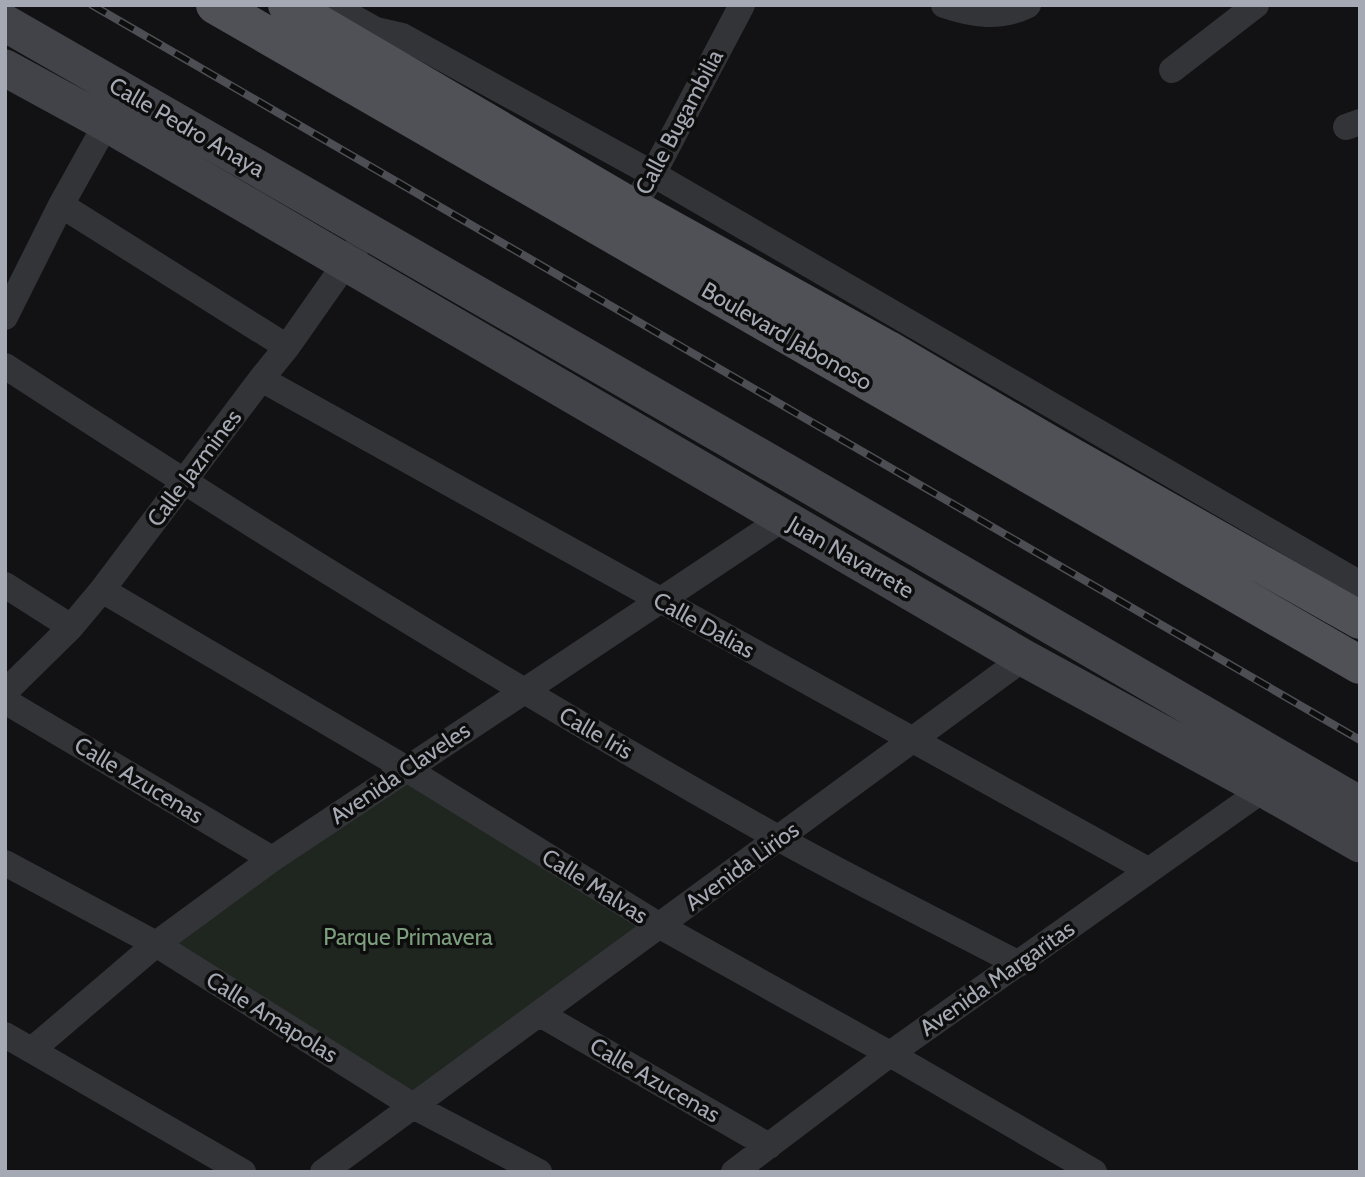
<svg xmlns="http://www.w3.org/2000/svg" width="1365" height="1177" font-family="Cabin,sans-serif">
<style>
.green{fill:#1f261f}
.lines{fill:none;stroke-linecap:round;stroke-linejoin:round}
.minor{stroke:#333438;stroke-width:26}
.secondary{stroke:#414348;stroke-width:37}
.primary{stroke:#4f5157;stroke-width:38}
.rail-casing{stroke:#4c4e53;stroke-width:8}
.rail{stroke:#0d0d0e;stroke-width:5;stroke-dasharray:16;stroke-linecap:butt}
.labels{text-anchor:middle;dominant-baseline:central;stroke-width:7;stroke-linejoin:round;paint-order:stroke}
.street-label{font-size:23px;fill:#a4a9b3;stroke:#0d0d0e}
.park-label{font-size:23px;fill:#7c9e7d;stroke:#0d0d0e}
</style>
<rect width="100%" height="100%" fill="#121214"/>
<!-- green -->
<path class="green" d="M407,776L645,926L413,1095L169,946Z"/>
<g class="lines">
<!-- minor -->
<path class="minor" d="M331,5L376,30
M944,5C973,15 1000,19 1028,5
M346,40L376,30L402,36L653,174L1360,584
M1172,70L1256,5
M1346,127L1360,122
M61,205L287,347
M624,222L653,174L742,5
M5,317L61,205L115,108
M5,366C258,531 515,690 778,838C857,882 939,922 1019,964
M261,379L1148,870
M5,585L71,627
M102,590L405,768L660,926L890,1054L1094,1172
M5,692L71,627L102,590L261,379L287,347L355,250
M5,701L272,859
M5,863L156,944L413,1106L539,1172
M540,1014L769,1146
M5,1035L243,1172
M33,1049L156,944L272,859L784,518
M323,1172L1024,658
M734,1172L890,1054L1264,789"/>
<!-- secondary -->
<path class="secondary" d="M5,23L800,480L1360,805
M5,68L106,123L1024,658L1264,789L1360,844"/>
<!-- primary -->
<path class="primary" d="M215,5L1360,665
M287,5L633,208L887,349L1056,448L1360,620"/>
<defs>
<path id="rail" d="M92,5L1360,740"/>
</defs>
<!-- rail casing -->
<use href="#rail" class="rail-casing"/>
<!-- rail -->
<use href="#rail" class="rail"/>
</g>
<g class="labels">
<!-- street labels -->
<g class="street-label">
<text transform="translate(679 122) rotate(-62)">Calle Bugambilia</text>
<text transform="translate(187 127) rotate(30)">Calle Pedro Anaya</text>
<text transform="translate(787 336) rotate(30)">Boulevard Jabonoso</text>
<text transform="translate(194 468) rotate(-53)">Calle Jazmines</text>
<text transform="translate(851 557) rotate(30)">Juan Navarrete</text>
<text transform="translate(704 625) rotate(29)">Calle Dalias</text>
<text transform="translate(596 733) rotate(30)">Calle Iris</text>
<text transform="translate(400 773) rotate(-34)">Avenida Claveles</text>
<text transform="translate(139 780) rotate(31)">Calle Azucenas</text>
<text transform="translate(742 866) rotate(-36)">Avenida Lirios</text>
<text transform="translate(595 886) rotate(32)">Calle Malvas</text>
<text transform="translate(997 978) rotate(-35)">Avenida Margaritas</text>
<text transform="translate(272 1017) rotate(32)">Calle Amapolas</text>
<text transform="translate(655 1080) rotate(30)">Calle Azucenas</text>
</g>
<!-- park labels -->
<g class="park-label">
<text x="408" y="937">Parque Primavera</text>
</g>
</g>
<!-- border -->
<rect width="1365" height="1177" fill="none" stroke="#a4a9b3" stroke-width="14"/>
</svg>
